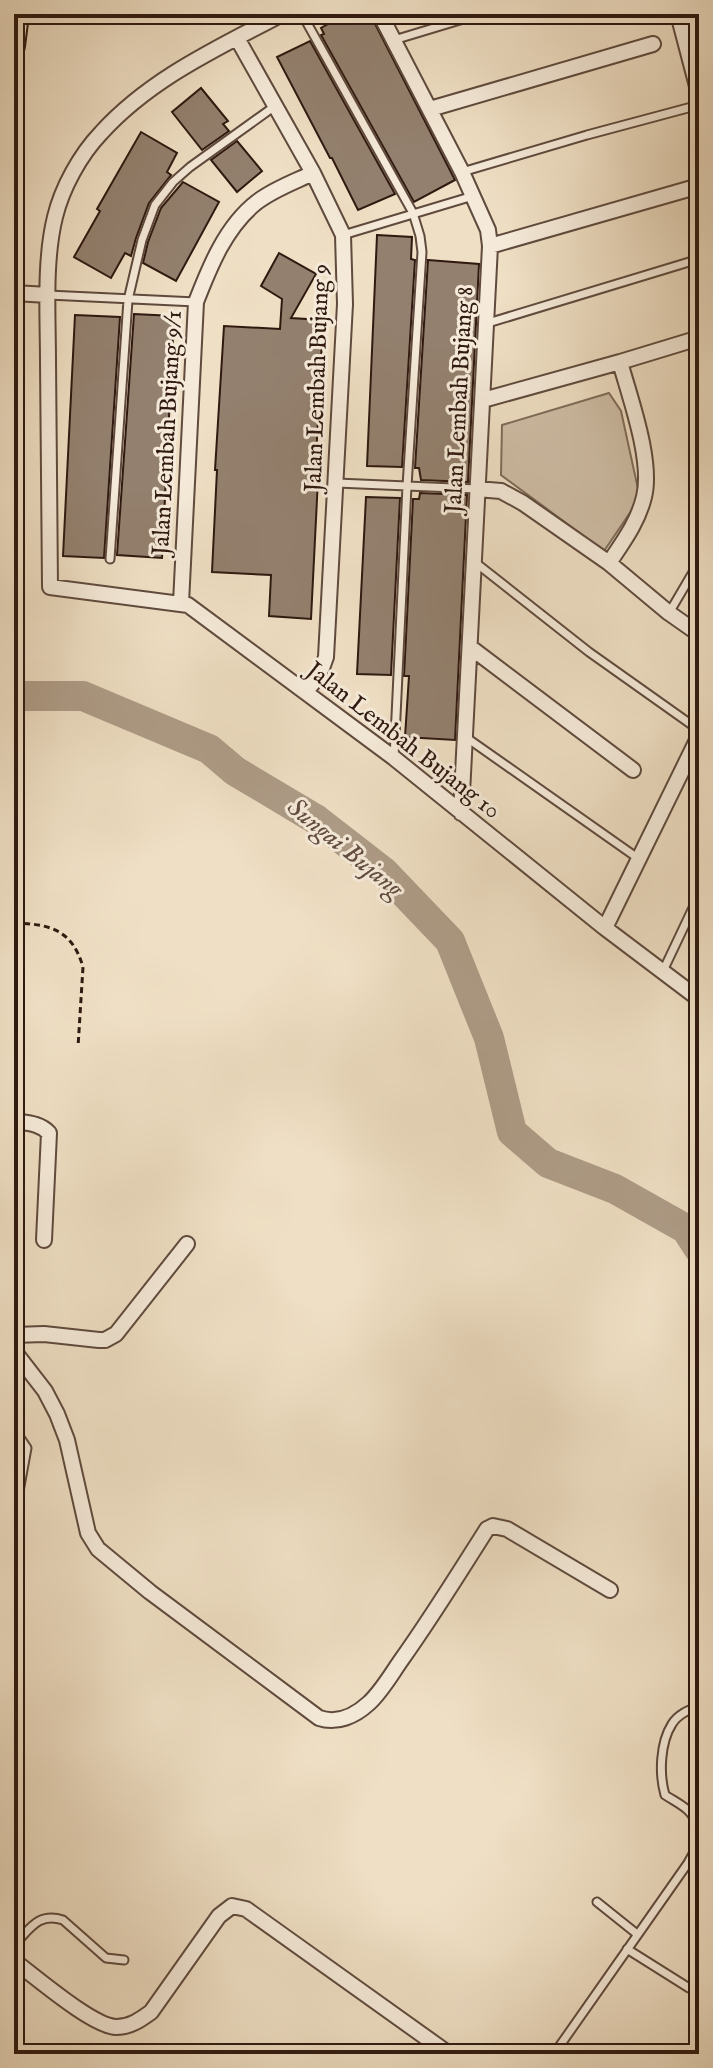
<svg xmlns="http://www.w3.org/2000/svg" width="713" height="2068" font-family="'IM FELL English',serif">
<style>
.green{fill:#cebda5;stroke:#7e6b5a;stroke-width:2}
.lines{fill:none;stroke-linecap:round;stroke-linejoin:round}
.river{stroke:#ae9c87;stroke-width:30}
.building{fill:#93806e;stroke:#2f1910;stroke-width:2}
.lane-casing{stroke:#5f4a3d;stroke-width:11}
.street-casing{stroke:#5f4a3d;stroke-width:18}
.secondary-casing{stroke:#2f1910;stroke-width:24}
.path{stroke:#2f1910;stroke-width:3;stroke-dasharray:6 4;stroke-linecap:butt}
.lane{stroke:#f5ead9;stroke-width:7}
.street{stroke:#f5ead9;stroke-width:14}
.secondary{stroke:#f5ead9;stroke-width:20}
.labels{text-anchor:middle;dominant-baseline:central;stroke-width:6;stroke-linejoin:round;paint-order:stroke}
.street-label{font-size:24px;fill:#2f1910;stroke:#f5ead9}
.water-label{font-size:26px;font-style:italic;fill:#624d40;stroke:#f5ead9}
</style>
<rect width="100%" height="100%" fill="#efdfc4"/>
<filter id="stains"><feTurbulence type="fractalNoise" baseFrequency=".0025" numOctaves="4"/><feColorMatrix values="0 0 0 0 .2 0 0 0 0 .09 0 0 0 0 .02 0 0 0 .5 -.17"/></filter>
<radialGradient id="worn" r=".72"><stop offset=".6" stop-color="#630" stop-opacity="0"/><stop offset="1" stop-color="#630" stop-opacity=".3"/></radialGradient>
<!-- green -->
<path class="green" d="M609,393L621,411L640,498L604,551L501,475L502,425Z"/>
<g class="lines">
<!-- river -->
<path class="river" d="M14,696H83L209,749L235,771L317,820L384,872L450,941L489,1038L512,1132L548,1163L615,1189L686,1229L699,1249"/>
</g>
<!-- building -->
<path class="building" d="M346,14H370L455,180L414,202L321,35L324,34L321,28Z
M310,41L395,194L358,210L332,158H330L277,57Z
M201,88L228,121L223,124L229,131L202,150L172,112Z
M141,132L177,153L167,172L171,175L149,203L136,238L131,256L125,253L111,278L74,257L100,211L97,209Z
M237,141L262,171L237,192L211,160Z
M183,182L219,202L176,281L143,263L148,242L161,208Z
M377,235L412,237L411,259L415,260L402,467L367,466Z
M279,253L316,274L291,318L323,320L315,478L318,479L311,619L269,616L271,575L212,572L217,470H215L224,326L280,329L282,299L261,286Z
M428,260L479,264L468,482L421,480L419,468H415Z
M134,314L174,316L162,558L117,555Z
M75,315L120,317L104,558L63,556Z
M420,493L467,495L455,740L405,737L409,676H404L413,499H419Z
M366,497L400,498L391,675L357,674Z"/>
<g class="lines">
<defs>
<path id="lane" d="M302,14L413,213L420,236L422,252L407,486L394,758
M394,40L480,14
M462,172L587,135L699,105
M343,235L473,196
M48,295L196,302
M488,323L699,259
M691,340L699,365
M337,483L477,489
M110,559L128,300L142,240L155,205L173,182L190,167L275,106
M476,563L589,652L699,730
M669,613L699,562
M467,738L639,859
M663,971L699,895
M14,1437L21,1439L27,1448L14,1519
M699,1706C689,1710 678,1714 672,1724C660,1743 659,1774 665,1795C682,1806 691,1808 699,1828
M597,1902L637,1934
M14,1945C30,1929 38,1912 63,1920L106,1958L124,1960
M627,1949L689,1988L699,1991
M554,2054L688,1863L699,1843"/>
<path id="street" d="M282,14C218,48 151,78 101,133C80,155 62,188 55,217C44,261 48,317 48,362C49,437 50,512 50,587L188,605L394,758L605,928L699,999
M380,14L462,172L488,230L490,246L461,813
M678,14L699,94
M237,38L313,173L343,235L345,304L326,657C322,671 316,681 305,692
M430,109L653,44
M490,246L699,186
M14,293L48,295
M483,400L620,362L699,338
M477,489L501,491L523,503L609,563L669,613L699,634
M609,563C623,542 638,522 644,497C653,461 630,398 620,362
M181,603L196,302C210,266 226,226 257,202C274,189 294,182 313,173
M470,647L633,770
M605,928L699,736
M14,1121C27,1123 40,1123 49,1133L44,1240
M14,1335L44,1334L99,1340H105L116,1334L187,1244
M14,1351L45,1391L57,1414L67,1440L88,1533L98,1549L150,1592L319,1718C337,1724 355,1716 369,1703C382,1691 392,1673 402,1659C432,1617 459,1573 487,1529L493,1526L507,1529L610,1590
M14,1961C36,1977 92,2026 116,2027C130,2027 140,2020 151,2012L219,1916L232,1906L246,1909L449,2054"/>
<path id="secondary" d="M14,46L18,14"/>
</defs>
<!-- lane casing -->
<use href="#lane" class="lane-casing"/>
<!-- street casing -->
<use href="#street" class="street-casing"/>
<!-- secondary casing -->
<use href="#secondary" class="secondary-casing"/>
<!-- path -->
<path class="path" d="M14,923C49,924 72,929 83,967L78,1047"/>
<!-- lane -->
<use href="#lane" class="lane"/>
<!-- street -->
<use href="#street" class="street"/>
<!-- secondary -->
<use href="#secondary" class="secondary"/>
</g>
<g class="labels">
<!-- street labels -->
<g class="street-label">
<text transform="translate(318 378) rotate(-88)">Jalan Lembah Bujang 9</text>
<text transform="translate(460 400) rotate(-87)">Jalan Lembah Bujang 8</text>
<text transform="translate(168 433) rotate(-87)">Jalan Lembah Bujang 9/1</text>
<text transform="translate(403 741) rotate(38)">Jalan Lembah Bujang 10</text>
</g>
<!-- water labels -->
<g class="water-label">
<text transform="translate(345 848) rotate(39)">Sungai Bujang</text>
</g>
</g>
<!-- margin -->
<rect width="713" height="2068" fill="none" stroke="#efdfc4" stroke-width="48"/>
<rect x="16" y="16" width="681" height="2036" fill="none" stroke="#2f1910" stroke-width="4"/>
<rect x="24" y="24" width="665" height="2020" fill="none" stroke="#2f1910" stroke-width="2"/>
<rect width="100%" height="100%" filter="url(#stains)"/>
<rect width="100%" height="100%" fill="url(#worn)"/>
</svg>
